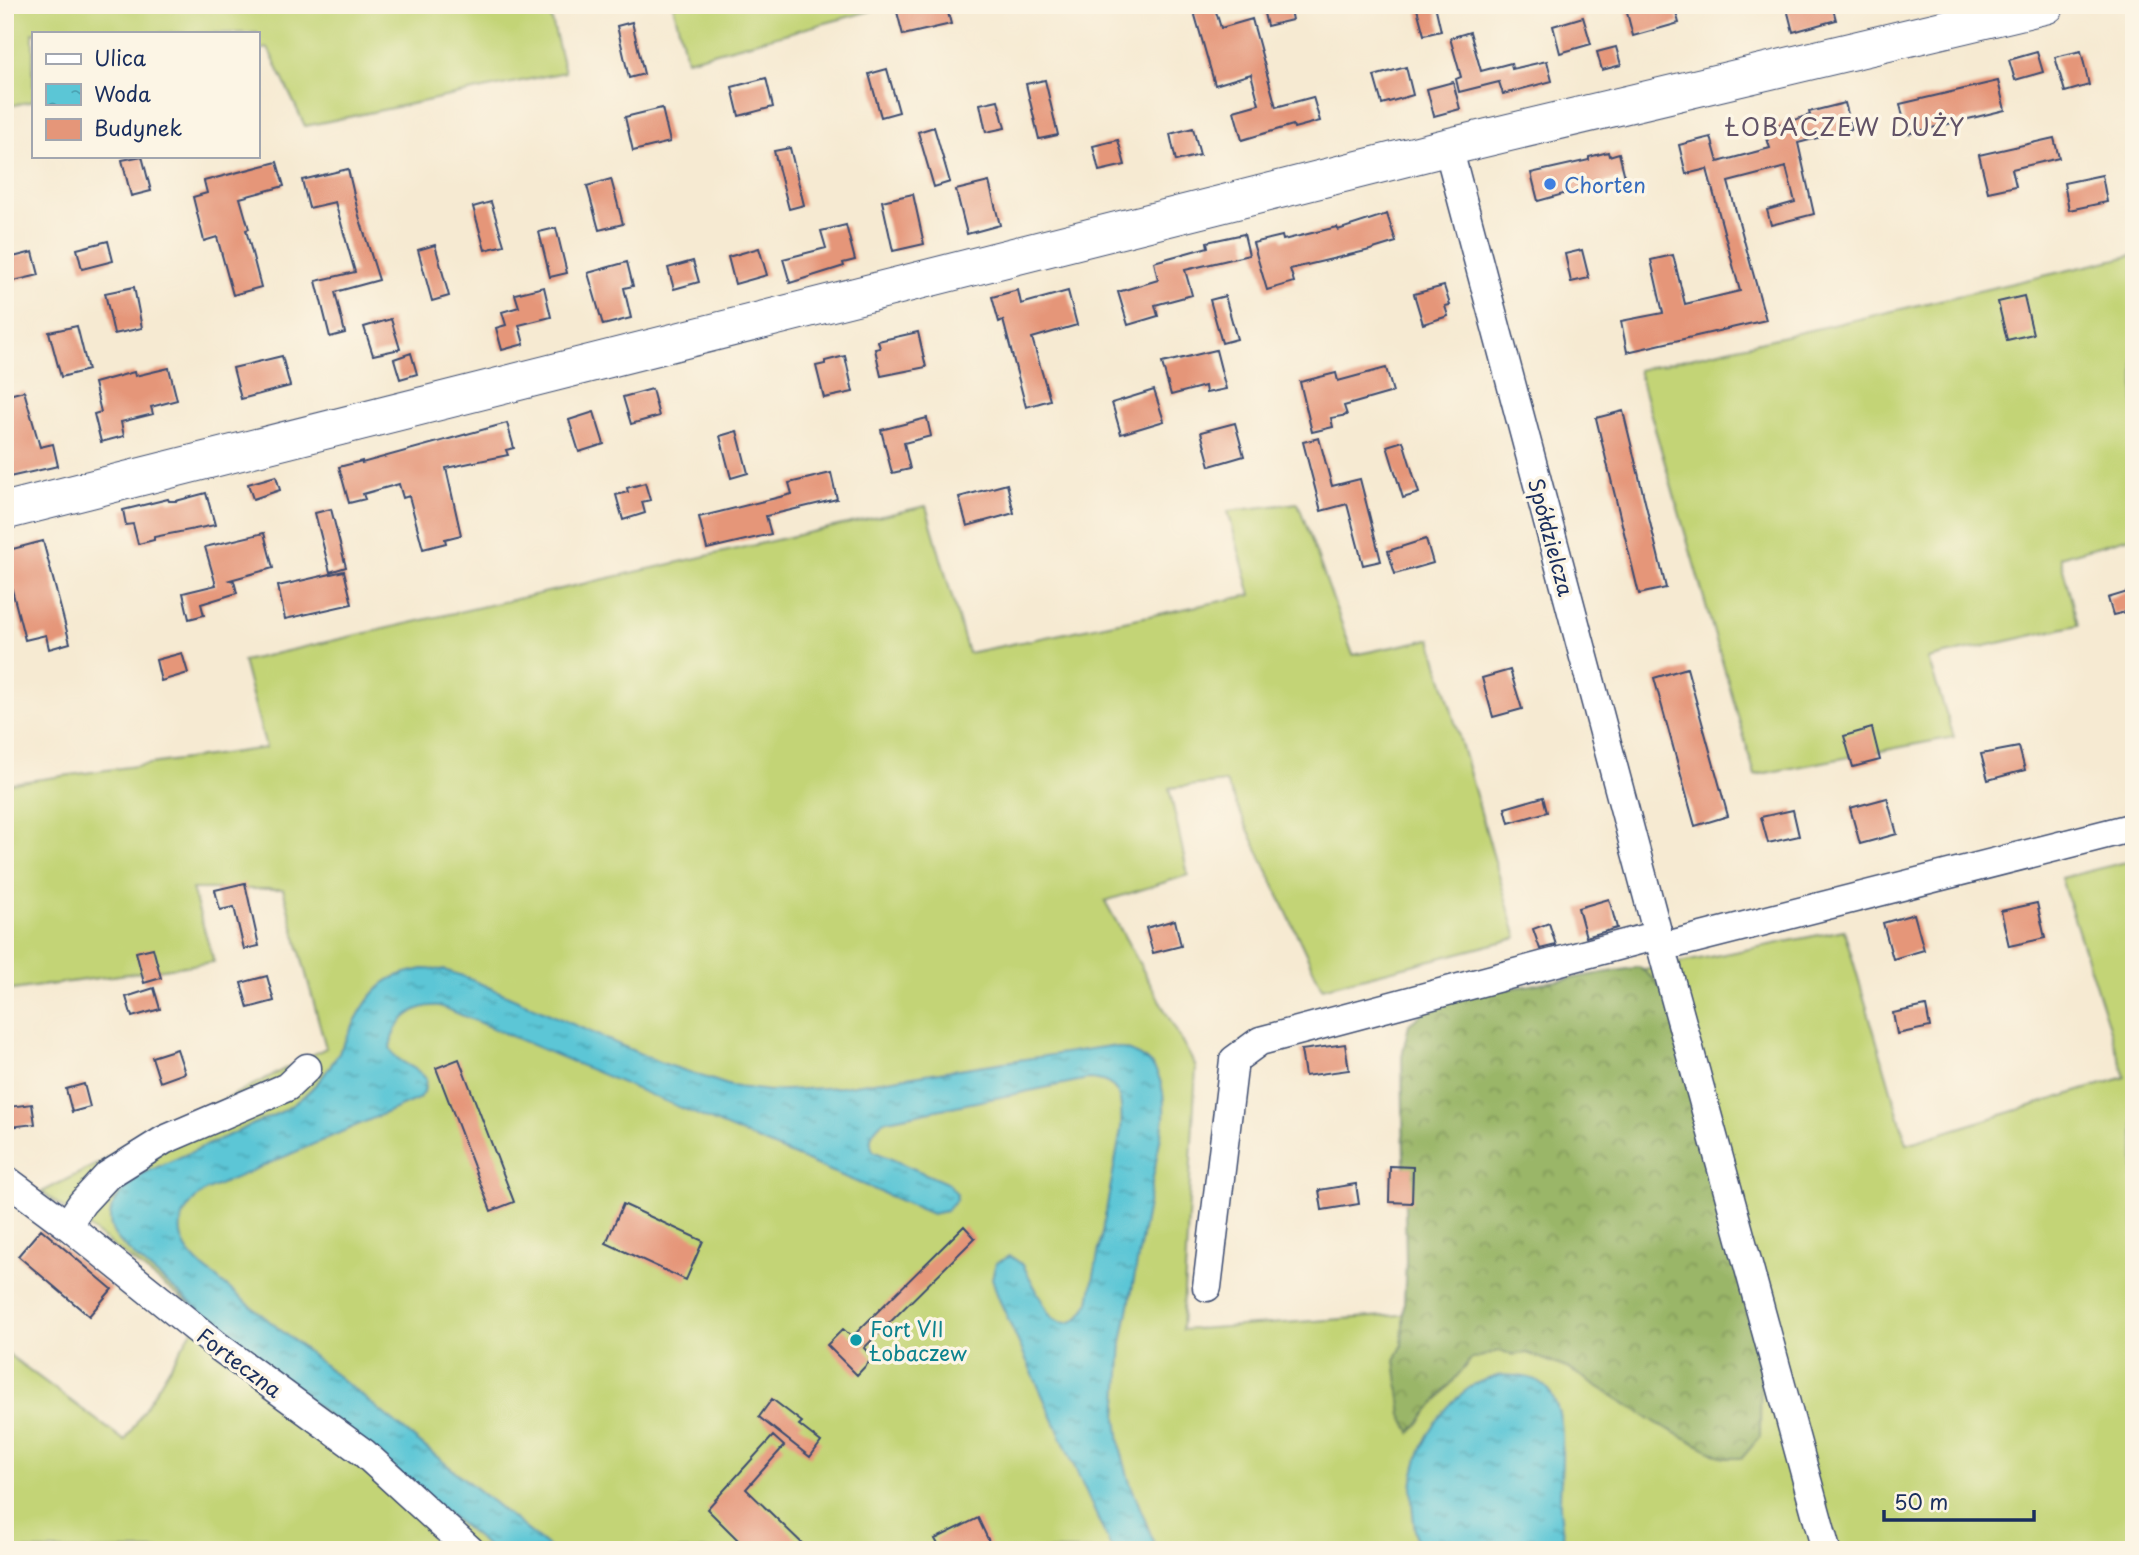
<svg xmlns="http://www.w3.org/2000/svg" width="2139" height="1555" font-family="'Playpen Sans',sans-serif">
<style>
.grass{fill:#c3d476;stroke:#6f826a;stroke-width:2}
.forest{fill:url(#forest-crowns);stroke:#5a7262;stroke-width:2}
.water{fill:url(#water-ripples);stroke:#3b7a9a;stroke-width:2}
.building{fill:#e59679}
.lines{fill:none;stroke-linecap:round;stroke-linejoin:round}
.minor-casing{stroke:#3c4b6f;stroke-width:31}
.major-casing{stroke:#3c4b6f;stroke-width:39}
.minor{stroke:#fff;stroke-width:28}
.major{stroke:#fff;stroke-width:37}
.shop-dot{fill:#3f7fe0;stroke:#fcf5e5;stroke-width:2.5}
.culture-dot{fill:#0f9aa8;stroke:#fcf5e5;stroke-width:2.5}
.labels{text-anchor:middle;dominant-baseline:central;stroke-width:7;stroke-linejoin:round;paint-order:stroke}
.shop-label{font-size:21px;fill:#366cbe;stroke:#fcf5e5;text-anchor:start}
.street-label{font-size:21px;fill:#1b2f5e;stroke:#fcf5e5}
.culture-label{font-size:21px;fill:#0d838f;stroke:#fcf5e5;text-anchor:start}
.quarter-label{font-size:24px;letter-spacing:2px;fill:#625367;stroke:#fcf5e5}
</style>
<defs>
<pattern id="forest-crowns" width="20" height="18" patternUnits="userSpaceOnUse" patternTransform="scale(1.75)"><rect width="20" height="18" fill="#9ab667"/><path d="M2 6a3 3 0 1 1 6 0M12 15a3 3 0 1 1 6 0" fill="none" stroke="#7d9458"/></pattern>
<pattern id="water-ripples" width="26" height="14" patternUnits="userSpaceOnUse" patternTransform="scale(1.75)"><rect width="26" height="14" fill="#5bc6d6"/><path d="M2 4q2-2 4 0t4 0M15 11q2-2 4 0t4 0" fill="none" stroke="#4aa1b1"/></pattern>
</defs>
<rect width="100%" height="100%" fill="#fcf5e5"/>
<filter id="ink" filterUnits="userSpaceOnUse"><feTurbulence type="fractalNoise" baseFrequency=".0143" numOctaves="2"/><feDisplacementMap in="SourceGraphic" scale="14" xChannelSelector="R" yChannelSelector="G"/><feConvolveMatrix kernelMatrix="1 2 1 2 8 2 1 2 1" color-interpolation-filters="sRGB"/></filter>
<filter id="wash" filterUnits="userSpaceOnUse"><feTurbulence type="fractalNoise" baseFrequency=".00686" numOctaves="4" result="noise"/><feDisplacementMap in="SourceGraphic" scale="28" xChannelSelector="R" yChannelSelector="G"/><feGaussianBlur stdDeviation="1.57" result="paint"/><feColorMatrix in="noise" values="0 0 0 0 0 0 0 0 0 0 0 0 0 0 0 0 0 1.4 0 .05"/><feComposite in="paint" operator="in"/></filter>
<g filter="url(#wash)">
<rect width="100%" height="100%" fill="#f6ead2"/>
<!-- grass -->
<path class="grass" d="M5,5H548L565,72L305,126L268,48L257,50V33H33V101L5,107Z
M673,5H893L687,60Z
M2134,255V536L2060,557L2078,625L1928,659L1954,737L1755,775L1638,370Z
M1298,503L1353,655L1431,639L1517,938L1322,988L1226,782L1169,788L1188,875L1105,901L1196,1067L1182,1330L1444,1312L1445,1010L1844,930L1907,1144L2125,1077L2061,878L2134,860V1550H5V1352L125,1441L202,1314L42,1192L326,1048L283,889H192L214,962L5,991V784L266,748L243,661L926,506L968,653L1251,595L1228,511Z"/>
<!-- forest -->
<path class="forest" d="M1639,967L1655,980L1679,1015L1761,1337L1760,1437L1742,1458H1724L1658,1424L1569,1369L1527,1353L1512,1355L1499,1351L1470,1360L1411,1433L1402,1415L1395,1360L1402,1346L1406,1261L1402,1056L1409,1024L1440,1000Z"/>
<!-- water -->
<path class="water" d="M423,969L444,970L463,976L659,1062L731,1086L769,1091L841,1087L1110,1046C1155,1054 1166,1075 1164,1119L1122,1343L1117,1418L1121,1450L1129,1480L1157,1550H1112L998,1297L992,1278L996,1263L1010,1256L1023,1265L1049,1314C1065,1331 1081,1321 1089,1302L1121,1130C1123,1101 1122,1080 1088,1079L883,1121C873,1130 867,1138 873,1151L949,1184L957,1194L956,1200L946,1211L932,1214L440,1006C414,1004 394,1021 390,1047C396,1065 416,1064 426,1079L424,1093L418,1099L205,1191C176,1212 172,1238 198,1263L552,1550H492L135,1257C128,1249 117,1241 113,1232C101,1207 127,1185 144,1173L283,1111C311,1094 329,1072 344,1043C355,1022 364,1000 383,984C394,975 409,972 423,969Z
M1501,1375C1514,1376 1531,1375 1542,1384C1573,1409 1559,1471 1560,1507C1561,1521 1563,1536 1566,1550H1418C1415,1530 1411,1509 1412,1489C1415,1448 1439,1407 1475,1384C1482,1380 1492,1378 1501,1375Z"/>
<g id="blocks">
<!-- building -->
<path class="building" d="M908,5H946L951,24L903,35L896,8Z
M1192,5H1214L1221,28L1252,19L1276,107L1313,97L1320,121L1294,128L1293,125L1242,140L1234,111L1259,104L1251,74L1215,85Z
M1262,5H1289L1292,20L1267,26Z
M1416,5H1435L1441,31L1424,35Z
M1625,5H1674L1679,23L1633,36Z
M1786,5H1832L1836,20L1793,32Z
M1583,17L1591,44L1560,53L1553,26Z
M632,22L644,74L629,78L617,26Z
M1470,32L1481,71L1511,63L1512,69L1547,61L1552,81L1503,94L1499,82L1459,92L1456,79L1461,77L1450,38Z
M1616,47L1621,65L1602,70L1597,52Z
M2081,51L2089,85L2065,92L2055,57Z
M2037,52L2043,72L2015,80L2009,60Z
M1406,67L1413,95L1382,104L1374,76Z
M887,69L899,112L881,117L869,74Z
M766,78L773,107L739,116L732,87Z
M1045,80L1058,135L1039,139L1026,84Z
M1998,81L2005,110L1907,134L1900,104Z
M1453,82L1460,109L1434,116L1427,89Z
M998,100L1005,128L986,132L980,104Z
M1845,103L1852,129L1798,143L1814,214L1771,225L1767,210L1795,202L1786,167L1728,182L1766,320L1627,352L1621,321L1663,313L1651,260L1673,255L1685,304L1740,291L1707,169L1686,174L1679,145L1711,137L1718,162L1770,148L1764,129L1810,115L1809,112Z
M662,108L670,142L633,151L625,117Z
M934,127L950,182L934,187L918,132Z
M1193,128L1200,155L1176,161L1170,134Z
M2054,138L2059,158L2012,169L2016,186L1988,192L1979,155Z
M1118,140L1125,165L1099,171L1093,146Z
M790,148L804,205L789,209L774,151Z
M1608,152L1609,156L1619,153L1625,177L1538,201L1531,173L1589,160V157Z
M142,156L151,191L131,196L122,160Z
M277,162L284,186L240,198L249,229L246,230L261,287L233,295L217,237L204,241L193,197L207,193L204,181Z
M348,169L359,216L379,280L335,292L345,333L330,337L316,281L355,272L335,202L309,208L302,180Z
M2102,175L2107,202L2069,210L2064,183Z
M611,179L623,224L599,230L587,186Z
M989,182L1000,225L967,234L956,190Z
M913,194L924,244L893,251L882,201Z
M491,202L504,245L485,250L473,207Z
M1387,214L1396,242L1370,250L1290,269L1294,282L1267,290L1253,243L1282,236L1283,240L1337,227L1338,230Z
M846,225L855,260L843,263L844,266L790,283L783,259L826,248L821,231Z
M556,228L567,273L550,277L539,232Z
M1244,234L1249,255L1185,270L1192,295L1155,305L1158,316L1128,325L1118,292L1158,280L1154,262L1208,247L1207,242Z
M108,241L113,261L82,269L77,249Z
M435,245L449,296L432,301L418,250Z
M759,248L767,275L735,284L728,257Z
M1582,250L1589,278L1571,282L1565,254Z
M33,252L39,275L5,283V259Z
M693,261L699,282L674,289L668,268Z
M627,262L633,286L624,288L631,318L603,325L588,273Z
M1444,286L1450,305L1445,306L1448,316L1423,324L1414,294Z
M134,287L142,328L114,334L105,293Z
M544,287L551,317L519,325L524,344L502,350L496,328L506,325L502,312L519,307L515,294Z
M1018,290L1021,304L1068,291L1077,325L1032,338L1050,400L1026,407L1003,320L999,322L992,297Z
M1225,296L1237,339L1222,343L1210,300Z
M2024,296L2033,334L2007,340L1998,302Z
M391,319L400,349L373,355L364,327Z
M77,326L88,370L61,377L49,332Z
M918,332L926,367L881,376L875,349L880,348L878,341Z
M1216,350L1226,389L1206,393L1205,386L1171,395L1162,363Z
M411,353L417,374L400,379L394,359Z
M282,356L290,386L241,399L233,368Z
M845,356L853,392L824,398L816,366L825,364V361Z
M169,368L177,400L151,407L153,414L121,422L124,436L101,442L94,414L101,412L94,383L134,372L135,376Z
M1386,368L1393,392L1344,406L1347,415L1331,418L1333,427L1312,432L1300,382L1336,373L1338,381Z
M652,389L659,416L631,424L623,397Z
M1154,390L1164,421L1121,434L1112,403Z
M24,391L40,447L53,444L58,466L5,478V396Z
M1623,411L1666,588L1639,594L1596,418Z
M594,412L604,444L579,452L569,420Z
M927,418L931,436L904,443L910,469L892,473L881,430Z
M507,423L514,448L506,450L508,455L446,468L461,535L445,539L446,543L423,549L409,496L403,498L399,484L363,494L365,499L349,503L339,467L362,461V463Z
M1235,423L1244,456L1210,466L1201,432Z
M737,431L748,473L731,478L720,436Z
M1319,438L1332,486L1360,479L1381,561L1363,565L1347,504L1321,511L1303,442Z
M1403,441L1419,493L1403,498L1387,446Z
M831,473L837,499L766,516L771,534L707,549L699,517L792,494L789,483Z
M276,476L280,490L253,499L248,484Z
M645,483L650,500L642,502L645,513L623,520L616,495L628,492L627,488Z
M1007,484L1014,513L967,526L959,497Z
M206,493L215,525L154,537V540L138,544L133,524L126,525L123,510L168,499L169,501H176Z
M331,509L346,567L330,572L315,513Z
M264,533L273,568L230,580L234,581L237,593L201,604L204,615L189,619L183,593L216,585L205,547Z
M1426,539L1433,563L1395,574L1388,551Z
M43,541L70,643L49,649L46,635L25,640L9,578H5V551Z
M344,571L352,604L285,619L278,586Z
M2134,590V610L2113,615L2108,598Z
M182,653L188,673L161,681L156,660Z
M1687,668L1728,816L1695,826L1654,678Z
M1510,670L1522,709L1493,717L1482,678Z
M1872,728L1880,760L1853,767L1844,736Z
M2019,747L2025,770L1988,780L1981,754Z
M1543,797L1547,812L1509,823L1505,808Z
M1887,798L1897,834L1860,844L1850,808Z
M1793,810L1799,836L1768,843L1761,817Z
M245,883L259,946L244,949L234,907L220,910L215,890Z
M1609,899L1617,928L1586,937L1578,908Z
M2037,903L2045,938L2009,946L2001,911Z
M1914,914L1924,950L1893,959L1883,923Z
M1175,920L1181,946L1153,953L1146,928Z
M1549,923L1556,945L1540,949L1533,929Z
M153,948L161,978L144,983L136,952Z
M267,976L274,1001L248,1008L241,983Z
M154,988L160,1009L132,1017L126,997Z
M1926,1006L1930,1027L1897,1034L1893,1013Z
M1345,1044L1349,1070L1305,1076L1301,1050Z
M177,1049L185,1073L160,1082L152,1057Z
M459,1059L514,1202L491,1211L436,1068Z
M84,1084L90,1107L72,1112L66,1089Z
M32,1104L35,1124L10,1127L8,1107Z
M1390,1166L1413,1167L1412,1203L1389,1202Z
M1356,1184L1359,1204L1322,1210L1319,1190Z
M623,1204L703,1241L686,1280L606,1243Z
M964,1226L975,1238L864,1348L873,1358L857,1375L827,1345L843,1329L852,1337Z
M41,1229L112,1289L89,1316L18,1256Z
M772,1399L802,1422L799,1425L821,1442L810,1457L759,1417Z
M773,1436L784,1446L746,1489L809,1550H748L707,1509Z
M978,1518L993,1550H941L935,1539Z"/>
</g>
</g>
<g filter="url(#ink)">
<use href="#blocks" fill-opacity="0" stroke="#3c4b6f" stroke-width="2"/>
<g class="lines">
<defs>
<path id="minor" d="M1448,147L1658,935L1826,1550
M1662,947L2134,827
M5,1179L67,1225L219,1347L364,1453L470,1550
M67,1225L82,1203L108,1175L164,1140L287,1087L307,1068
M1207,1287L1234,1060L1260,1041L1658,935"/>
<path id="major" d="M5,511L1448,147L2046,5"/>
</defs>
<!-- minor casing -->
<use href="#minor" class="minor-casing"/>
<!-- major casing -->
<use href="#major" class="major-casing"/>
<!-- minor -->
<use href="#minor" class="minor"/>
<!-- major -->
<use href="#major" class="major"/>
</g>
</g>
<!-- markers -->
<circle class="shop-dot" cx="1550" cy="184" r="7"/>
<circle class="culture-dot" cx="856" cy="1340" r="7"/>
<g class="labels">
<!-- shop labels -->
<g class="shop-label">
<text x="1564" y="184">Chorten</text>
</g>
<!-- street labels -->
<g class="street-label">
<text transform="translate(1552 537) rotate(75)">Spółdzielcza</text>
<text transform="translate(240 1362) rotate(37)">Forteczna</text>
</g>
<!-- culture labels -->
<g class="culture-label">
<text x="870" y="1328">Fort VII<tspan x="870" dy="24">Łobaczew</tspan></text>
</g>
<!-- quarter labels -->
<g class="quarter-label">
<text x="1846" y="126">ŁOBACZEW DUŻY</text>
</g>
</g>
<!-- margin -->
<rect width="2139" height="1555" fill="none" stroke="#fcf5e5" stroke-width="28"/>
<!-- legend -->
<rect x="32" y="32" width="228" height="126" fill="#fcf5e5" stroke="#a2a6af" stroke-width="2"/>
<rect x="46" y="54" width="35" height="10" fill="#ffffff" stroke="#a2a6af" stroke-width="2"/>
<text x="94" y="66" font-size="21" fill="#1b2f5e">Ulica</text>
<rect x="46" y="84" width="35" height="21" fill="url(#water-ripples)" stroke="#a2a6af" stroke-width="2"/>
<text x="94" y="102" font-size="21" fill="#1b2f5e">Woda</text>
<rect x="46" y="119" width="35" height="21" fill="#e59679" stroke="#a2a6af" stroke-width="2"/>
<text x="94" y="136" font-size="21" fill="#1b2f5e">Budynek</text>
<!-- scale -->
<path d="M1884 1510v10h150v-10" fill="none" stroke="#1b2f5e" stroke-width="3.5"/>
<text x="1894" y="1510" font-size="21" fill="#1b2f5e" stroke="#fcf5e5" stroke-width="5" paint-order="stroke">50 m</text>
</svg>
